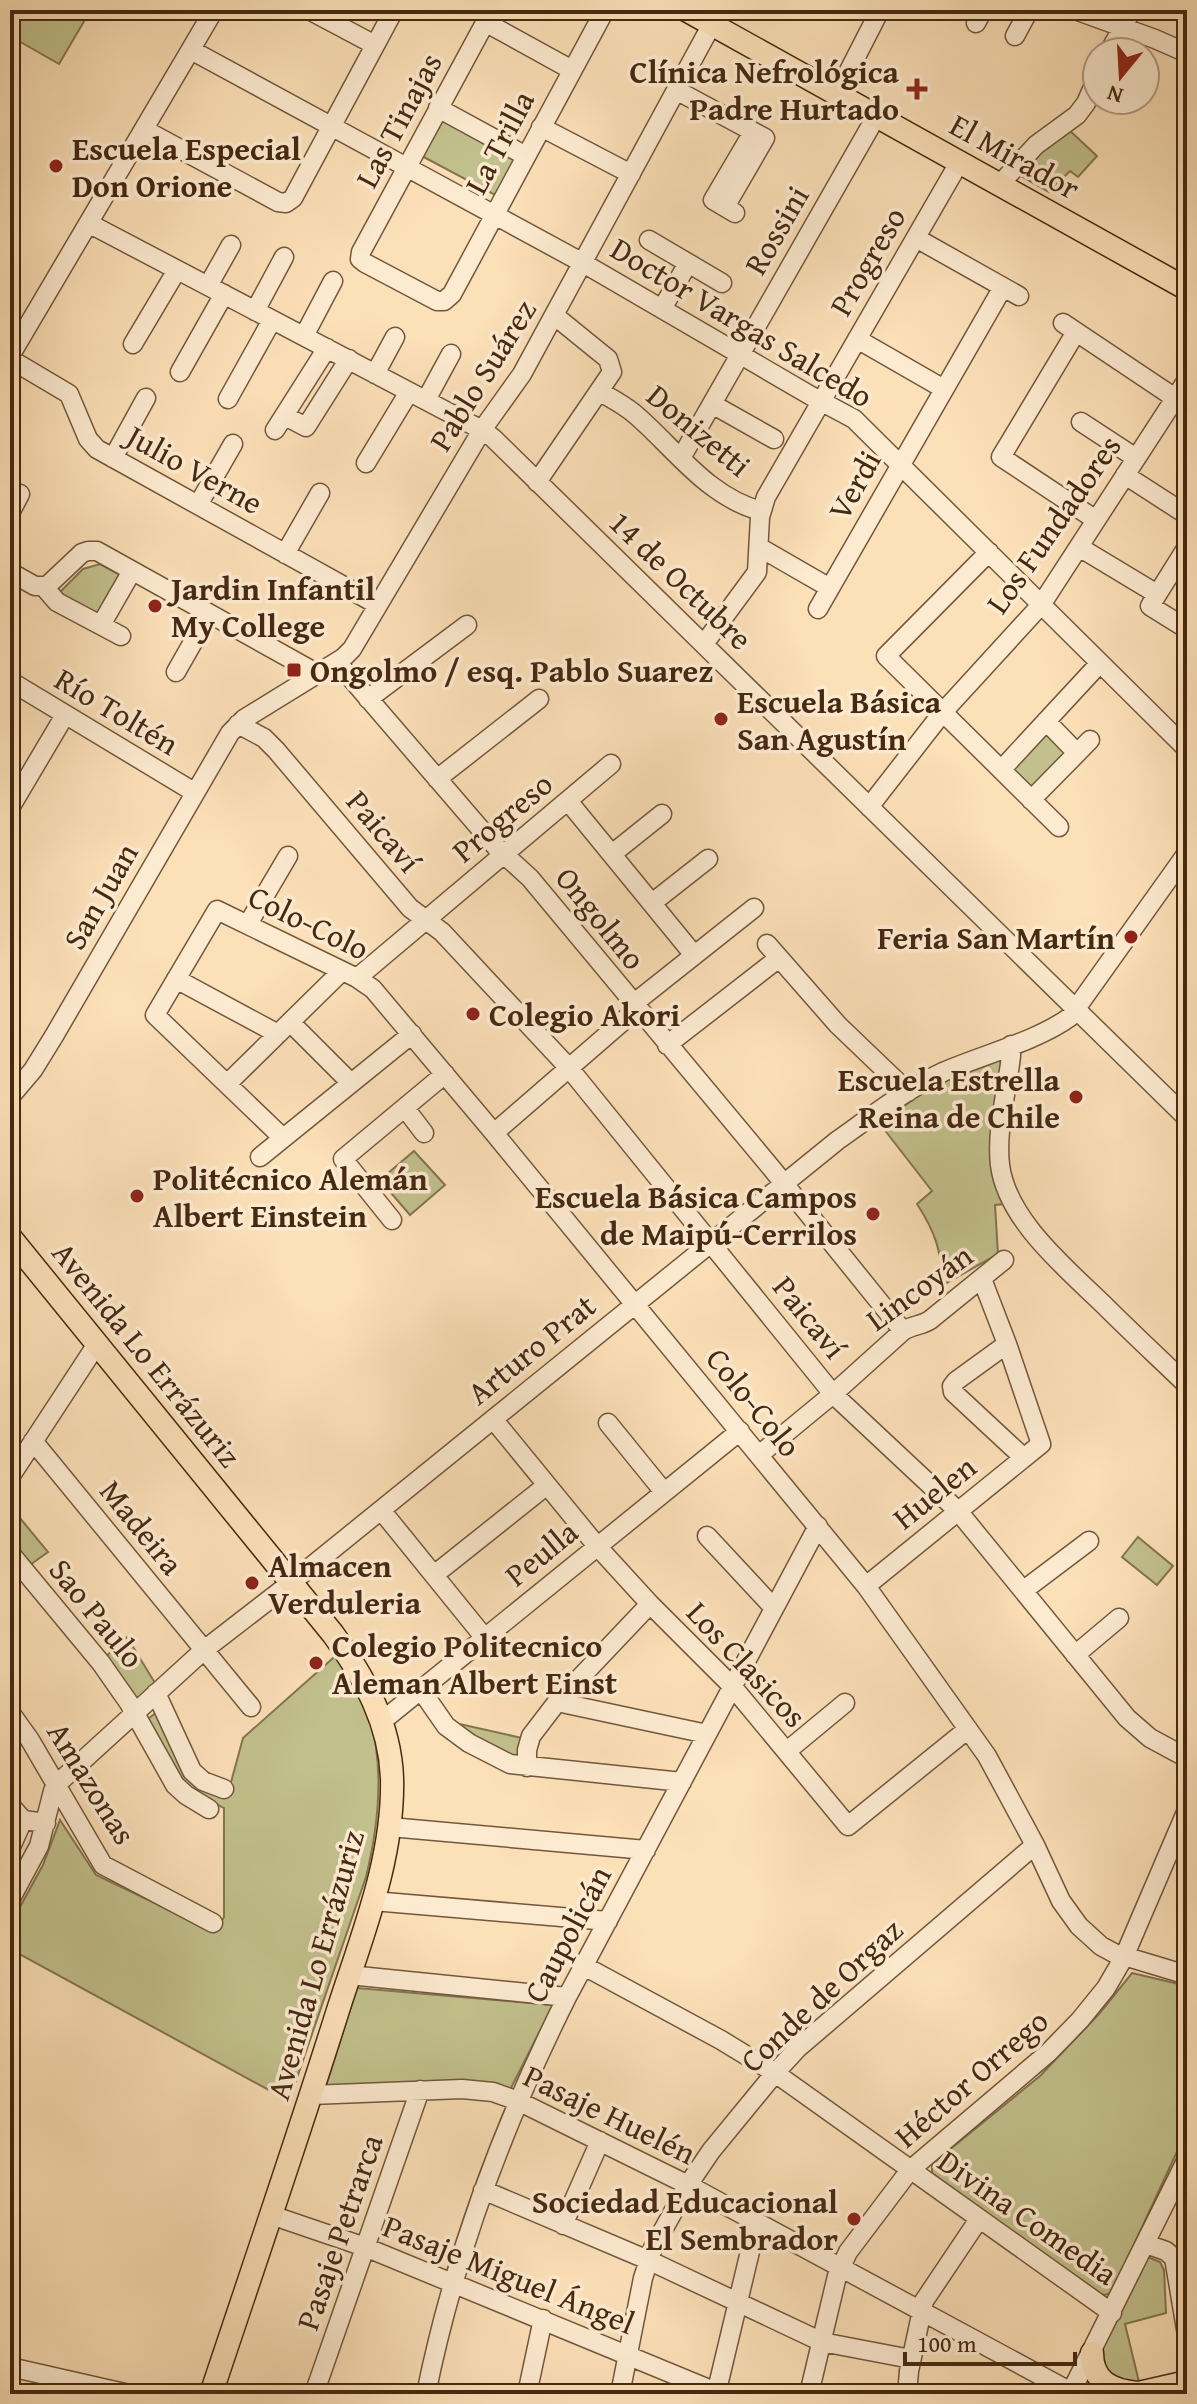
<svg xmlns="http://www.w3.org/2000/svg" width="1197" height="2404" font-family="'Gentium Book Plus',serif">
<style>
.green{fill:#c2c18d;stroke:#84754f;stroke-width:2}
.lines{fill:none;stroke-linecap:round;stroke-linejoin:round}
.minor-casing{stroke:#73573b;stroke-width:21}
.major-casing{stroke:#452911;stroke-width:25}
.minor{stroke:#fdebd1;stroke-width:18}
.major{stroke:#fce0b8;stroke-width:22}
.poi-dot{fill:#8f2418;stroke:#fdebd1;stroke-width:3}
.labels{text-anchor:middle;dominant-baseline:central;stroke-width:7;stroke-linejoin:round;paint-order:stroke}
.poi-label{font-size:32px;font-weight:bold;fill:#452911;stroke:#fdebd1;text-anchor:start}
.street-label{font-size:32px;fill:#452911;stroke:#fdebd1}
</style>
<rect width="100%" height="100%" fill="#fce0b8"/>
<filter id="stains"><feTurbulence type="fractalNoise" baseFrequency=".0025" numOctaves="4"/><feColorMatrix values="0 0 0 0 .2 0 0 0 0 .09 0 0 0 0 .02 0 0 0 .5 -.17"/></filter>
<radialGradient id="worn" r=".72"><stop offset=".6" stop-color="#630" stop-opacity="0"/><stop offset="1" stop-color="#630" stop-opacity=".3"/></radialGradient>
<!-- green -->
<path class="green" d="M10,10H71L86,18L59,64L10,36Z
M440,113L519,156L497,196L418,154Z
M1067,128L1097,156L1078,177L1070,171L1049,192L1016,173Z
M100,564L126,578L100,618L58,594L83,569Z
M1048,726L1074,752L1032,792L1008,768Z
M999,1058L1002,1066L1005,1204L995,1205L998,1254L943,1285C941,1251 936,1233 917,1204L932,1191L880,1124L927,1089Z
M414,1151L445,1185L410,1215L380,1180Z
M10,1506L48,1552L27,1567L10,1547Z
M1138,1537L1173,1566L1157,1585L1122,1557Z
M127,1637L155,1683L136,1700L103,1659Z
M341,1651C350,1672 362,1693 369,1715C385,1768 379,1824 366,1877L289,2101L10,1949V1925L43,1865L60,1820L96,1875L215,1932L224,1917V1808L184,1787L144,1722L166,1705L202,1776L230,1786L243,1738Z
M455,1723L522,1738L521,1760L493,1750Z
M1132,1973L1187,1986V2130L1114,2288C1109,2295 1104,2297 1096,2292L932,2173V2164L1040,2076L1099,2014Z
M357,1988L553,2005L510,2090L326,2086Z
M1143,2255L1160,2262L1164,2270L1166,2313L1125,2324L1139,2382L1112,2381L1096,2347Z"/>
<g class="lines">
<defs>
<path id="minor" d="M309,10L375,45
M492,10L361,252L360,259L365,263L437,301H444L452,294L605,10
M1075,10L1155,39L1187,53
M485,22L572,70
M976,23L983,10
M1015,36L1029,10
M191,50L583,263L813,397L854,419L1187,749
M1109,52L1132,10
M676,90L765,138L725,207
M837,94L880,10
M438,108L526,156
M541,127L631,174
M145,130L278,202L286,203L293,198L394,10
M1000,184L1036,145L1077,115L1086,103L1097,78
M735,213L713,200L753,132
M90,224L482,430L493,438L1187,1118
M916,238L1019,296
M649,240L722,283
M208,286L231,245
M662,309L688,263
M255,311L284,257
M1063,323L1175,398
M1076,332L1001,457L1096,520
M304,336L333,281
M857,339L944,389
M133,344L177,270
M10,356L214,10
M10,359L69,394L88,439L97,449L378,605
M180,372L224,294
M375,374L395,337
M600,392C613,399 626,406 637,416C676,450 708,497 761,511
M228,399L272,320
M426,400L451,354
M712,404L774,439
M285,416L306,427L349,359
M1081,422L1136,458
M275,430L327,348
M113,458L146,398
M681,458L877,115
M366,463L409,392
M1125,475L1187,515
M537,482L612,372L608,359L555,316
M198,505L233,444
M10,513L20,494
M759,547L830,588
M1079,547L1157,594
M1187,547L1150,606L1187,629
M989,552L886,656L1059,827
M285,554L320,493
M10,572L35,586H47L82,553L88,551H97L318,674
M44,587L57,602L121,636
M818,609L1003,287
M101,625L132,571
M704,644L757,572L760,517L766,497L960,161
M337,662L496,847L530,878L773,1170L903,1331
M176,672L209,614
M10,681L194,792
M368,699L467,625
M1046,721L1077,753
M238,724L264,738L276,750L410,908L442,932L569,1068L833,1394L958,1511L1127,1718L1150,1738L1187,1758
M1001,770L1100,663
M437,779L539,699
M1031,800L1090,740
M568,801L694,955
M869,807L943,712L1041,605L1187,380
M10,808L65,715
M612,854L662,814
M652,903L708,859
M248,924L288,856
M767,944L838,1025L908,1092
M357,978L611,764
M176,979L278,1034
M633,1004L754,908
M290,1022L351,1083
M667,1045L779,958
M1011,1045V1056C1007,1092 996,1129 1000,1165C1007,1220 1066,1268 1104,1305C1131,1332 1159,1358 1187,1385
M227,1084L342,971
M10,1097L33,1070L54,1036L230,733L244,719L343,658L352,649L482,430L522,374L712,24L724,10
M405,1108L424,1133
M494,1133L637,1009
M283,1138L155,1015L217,910L357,978L373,989L494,1133L866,1586L987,1756L1035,1845L1061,1901L1079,1926L1101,1946L1114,1953L1187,1975
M260,1157L412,1034
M392,1220L343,1159L445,1074
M1007,1344L956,1381L952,1386L953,1392L1024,1458
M493,1419L597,1546L650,1604L732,1686L848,1826L968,1729
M608,1423L664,1492
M33,1441L251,1707
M759,1455L833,1394L903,1331C912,1325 921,1326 930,1320L1004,1260
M10,1477L97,1344
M381,1510L484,1637
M707,1536L774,1608
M10,1553L101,1663L129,1703L175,1785L186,1795L209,1809
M434,1575L547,1485
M866,1586L1041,1444L1007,1344L982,1279
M1024,1590L1089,1541
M1075,1655L1119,1618
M421,1690L446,1726L469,1743L510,1764L682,1782
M156,1693L192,1771L203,1781L224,1789
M557,1702L707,1734
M10,1712L30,1740L103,1865L213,1923
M381,1722L740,1431
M787,1751L845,1703
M527,1767V1750L531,1736L557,1702L650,1604
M10,1805L23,1820
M390,1827L646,1850
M10,1849L23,1820L46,1823
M10,1900L39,1846L53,1791L57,1784L204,1650L292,1582L838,1140C872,1116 905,1090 943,1072C982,1055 1037,1041 1070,1017L1187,853
M373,1901L608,1921
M584,1966L721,2040L775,2073L1112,2313
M349,1975L567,1997
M311,2095L462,2089L493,2092L518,2101L688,2185L1071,2392
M483,2190L648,2260L822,2342L911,2359
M271,2215L365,2247L721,2394
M563,2225L600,2141
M1146,2244L1166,2251L1174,2258L1187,2335
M10,2367L129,2394
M314,2394L420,2090
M426,2394C454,2255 504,2123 567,1997L818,1526
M527,2394L543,2319
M620,2394L643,2278L653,2248L688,2185L711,2151L775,2073L798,2048L1035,1845
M716,2394L757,2222
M809,2394L837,2276L848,2252L910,2170L1048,2053L1080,2020L1106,1988L1124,1957L1187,1810
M907,2394L909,2371L924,2301L979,2219
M1070,2394L1187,2159"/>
<path id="major" d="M686,10L1187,289
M10,1237L333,1634C364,1677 390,1723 392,1778C394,1857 363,1933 339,2007C298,2137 254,2265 211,2394
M1092,2353C1092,2382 1112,2390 1137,2393
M1134,2394L1187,2382"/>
</defs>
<!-- minor casing -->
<use href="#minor" class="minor-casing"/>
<!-- major casing -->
<use href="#major" class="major-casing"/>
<!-- minor -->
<use href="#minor" class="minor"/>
<!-- major -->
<use href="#major" class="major"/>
</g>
<!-- markers -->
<g class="poi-dot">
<path d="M913 77h8v8h8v8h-8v8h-8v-8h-8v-8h8z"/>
<circle cx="56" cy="166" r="8"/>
<circle cx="155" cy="606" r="8"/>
<rect x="286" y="662" width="16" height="16" rx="4"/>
<circle cx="721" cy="719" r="8"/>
<circle cx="1131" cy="937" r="8"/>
<circle cx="473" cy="1014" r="8"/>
<circle cx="1076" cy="1097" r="8"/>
<circle cx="137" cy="1196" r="8"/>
<circle cx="873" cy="1214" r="8"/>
<circle cx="252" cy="1583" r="8"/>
<circle cx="316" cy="1663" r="8"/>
<circle cx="854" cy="2219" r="8"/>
</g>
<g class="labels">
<!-- poi labels -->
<g class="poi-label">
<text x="899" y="71" text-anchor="end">Clínica Nefrológica<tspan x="899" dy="37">Padre Hurtado</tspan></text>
<text x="72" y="148">Escuela Especial<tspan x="72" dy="37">Don Orione</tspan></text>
<text x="171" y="588">Jardin Infantil<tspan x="171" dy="37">My College</tspan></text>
<text x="310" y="670">Ongolmo / esq. Pablo Suarez</text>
<text x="737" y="701">Escuela Básica<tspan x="737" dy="37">San Agustín</tspan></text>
<text x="1115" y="937" text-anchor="end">Feria San Martín</text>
<text x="489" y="1014">Colegio Akori</text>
<text x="1060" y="1079" text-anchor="end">Escuela Estrella<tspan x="1060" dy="37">Reina de Chile</tspan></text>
<text x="153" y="1178">Politécnico Alemán<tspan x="153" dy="37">Albert Einstein</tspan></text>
<text x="857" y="1196" text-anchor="end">Escuela Básica Campos<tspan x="857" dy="37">de Maipú-Cerrilos</tspan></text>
<text x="268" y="1565">Almacen<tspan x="268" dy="37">Verduleria</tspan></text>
<text x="332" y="1645">Colegio Politecnico<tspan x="332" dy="37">Aleman Albert Einst</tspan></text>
<text x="838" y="2201" text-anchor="end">Sociedad Educacional<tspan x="838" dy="37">El Sembrador</tspan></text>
</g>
<!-- street labels -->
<g class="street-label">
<text transform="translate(398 120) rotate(-62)">Las Tinajas</text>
<text transform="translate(499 142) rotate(-62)">La Trilla</text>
<text transform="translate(1015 156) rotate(29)">El Mirador</text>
<text transform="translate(776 230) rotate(-60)">Rossini</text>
<text transform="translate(867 261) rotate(-60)">Progreso</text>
<text transform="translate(742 322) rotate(31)">Doctor Vargas Salcedo</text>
<text transform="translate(482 375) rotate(-58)">Pablo Suárez</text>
<text transform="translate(699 430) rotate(40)">Donizetti</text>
<text transform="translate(195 469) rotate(29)">Julio Verne</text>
<text transform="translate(854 485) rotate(-61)">Verdi</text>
<text transform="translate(1053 524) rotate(-55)">Los Fundadores</text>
<text transform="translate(681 580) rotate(44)">14 de Octubre</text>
<text transform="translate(117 711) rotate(31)">Río Toltén</text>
<text transform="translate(502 817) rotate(-40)">Progreso</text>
<text transform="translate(384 831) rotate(50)">Paicaví</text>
<text transform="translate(100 896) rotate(-60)">San Juan</text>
<text transform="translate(601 918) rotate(51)">Ongolmo</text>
<text transform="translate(309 922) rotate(26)">Colo-Colo</text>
<text transform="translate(919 1287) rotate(-36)">Lincoyán</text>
<text transform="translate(810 1317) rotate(51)">Paicaví</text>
<text transform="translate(531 1349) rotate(-39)">Arturo Prat</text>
<text transform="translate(147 1354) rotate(51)">Avenida Lo Errázuriz</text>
<text transform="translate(754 1402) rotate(51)">Colo-Colo</text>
<text transform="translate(934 1492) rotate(-39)">Huelen</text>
<text transform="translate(142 1527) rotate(51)">Madeira</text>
<text transform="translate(541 1553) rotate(-39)">Peulla</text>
<text transform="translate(97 1613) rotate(51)">Sao Paulo</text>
<text transform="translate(747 1664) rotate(47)">Los Clasicos</text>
<text transform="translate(92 1783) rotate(58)">Amazonas</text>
<text transform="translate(567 1934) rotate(-62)">Caupolicán</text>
<text transform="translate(315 1965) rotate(-74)">Avenida Lo Errázuriz</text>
<text transform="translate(821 1995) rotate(-43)">Conde de Orgaz</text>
<text transform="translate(971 2078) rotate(-41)">Héctor Orrego</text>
<text transform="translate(610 2114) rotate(26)">Pasaje Huelén</text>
<text transform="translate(1028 2217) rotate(35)">Divina Comedia</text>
<text transform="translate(339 2232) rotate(-71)">Pasaje Petrarca</text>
<text transform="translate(509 2274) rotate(22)">Pasaje Miguel Ángel</text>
</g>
</g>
<!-- margin -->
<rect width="1197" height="2404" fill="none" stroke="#fce0b8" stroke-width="40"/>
<rect x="12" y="12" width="1173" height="2380" fill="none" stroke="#452911" stroke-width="4"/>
<rect x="20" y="20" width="1157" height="2364" fill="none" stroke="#452911" stroke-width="2"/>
<!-- north arrow -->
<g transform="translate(1121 76) rotate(198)"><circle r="38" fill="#fdebd1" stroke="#b39d84" stroke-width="2"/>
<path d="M0-6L14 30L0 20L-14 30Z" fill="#8f2418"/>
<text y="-12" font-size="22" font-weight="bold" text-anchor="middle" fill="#452911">N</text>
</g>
<!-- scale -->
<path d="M905 2352v12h170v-12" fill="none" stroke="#452911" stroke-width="4"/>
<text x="917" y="2352" font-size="24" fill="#452911" stroke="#fdebd1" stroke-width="6" paint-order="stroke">100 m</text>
<rect width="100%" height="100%" filter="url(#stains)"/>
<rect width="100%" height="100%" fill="url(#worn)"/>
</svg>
